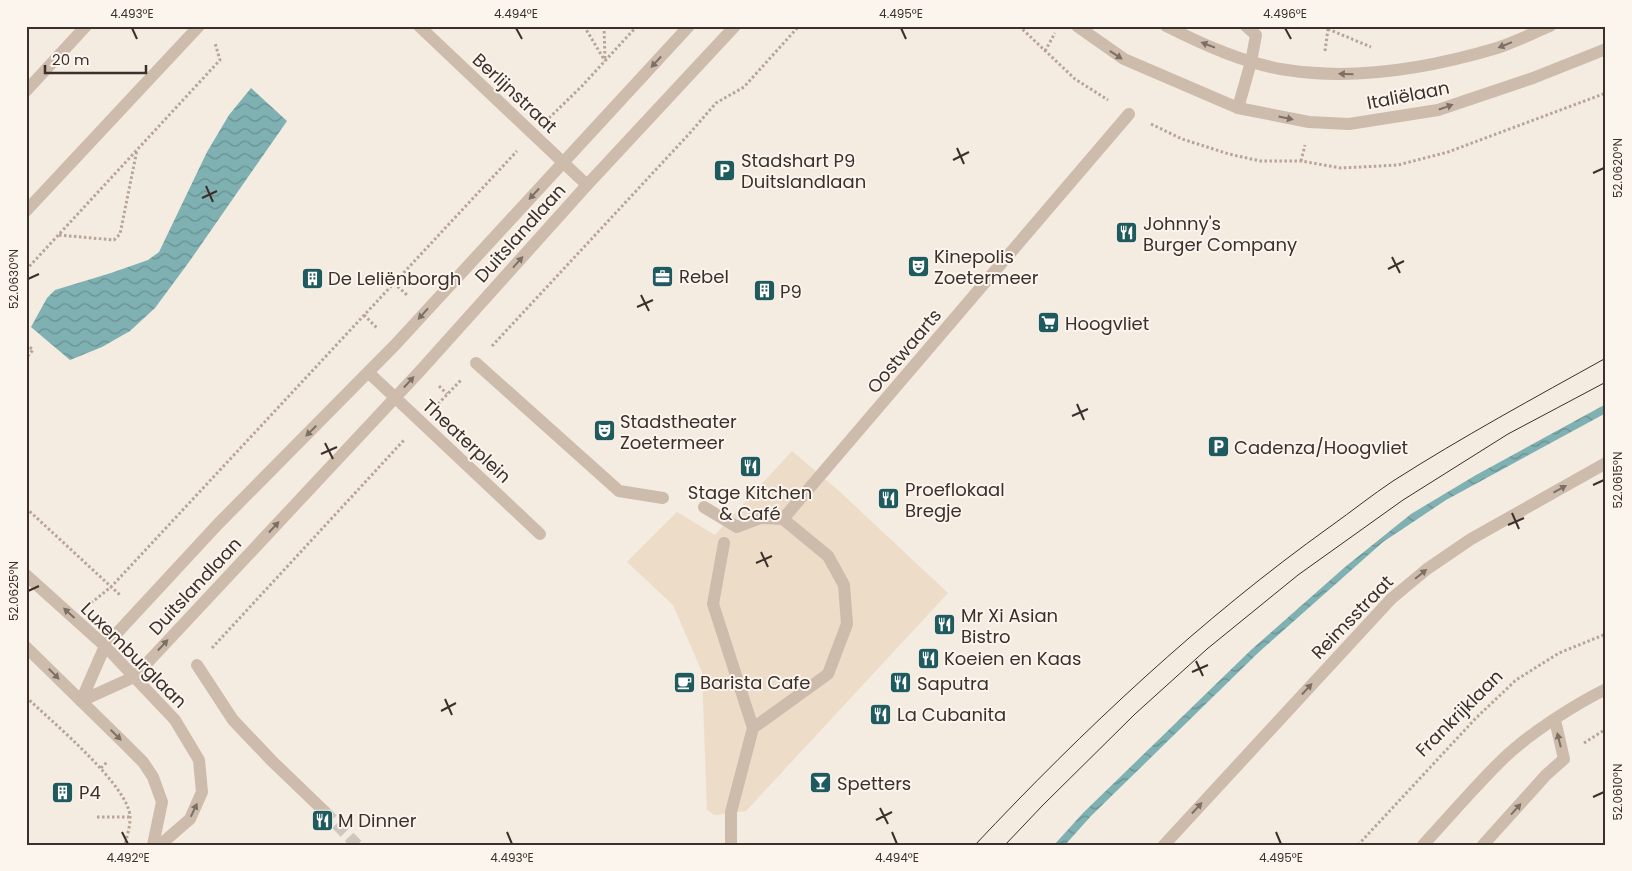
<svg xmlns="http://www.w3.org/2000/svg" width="1632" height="871" font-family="Poppins,sans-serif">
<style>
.plaza{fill:#ecdcc8}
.water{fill:url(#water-waves)}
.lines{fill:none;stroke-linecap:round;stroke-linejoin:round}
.pedestrian-tunnel{stroke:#cfc6bd;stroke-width:12;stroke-dasharray:12 6;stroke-linecap:butt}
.path{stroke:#b9a596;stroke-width:3;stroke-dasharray:2.5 2.5;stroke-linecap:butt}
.service{stroke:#cdbbac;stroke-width:12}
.pedestrian{stroke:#cdbbac;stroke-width:12}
.minor{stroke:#cdbbac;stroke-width:12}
.tertiary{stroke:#cdbbac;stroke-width:12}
.tram{stroke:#3b302b;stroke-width:1}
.oneway{fill:#7d6f65}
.ticks{fill:none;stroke:#3b302b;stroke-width:2}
.labels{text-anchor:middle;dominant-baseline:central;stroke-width:4;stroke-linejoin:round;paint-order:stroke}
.street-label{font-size:18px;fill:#3b302b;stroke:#fbf5ee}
.poi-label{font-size:18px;fill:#3b302b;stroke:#fbf5ee;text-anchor:start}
.neatline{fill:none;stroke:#3b302b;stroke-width:2}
.ticks-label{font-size:12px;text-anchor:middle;fill:#3b302b}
</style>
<defs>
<pattern id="water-waves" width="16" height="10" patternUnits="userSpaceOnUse" patternTransform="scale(1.25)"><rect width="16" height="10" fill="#7fb0b2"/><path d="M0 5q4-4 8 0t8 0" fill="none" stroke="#699091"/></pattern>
</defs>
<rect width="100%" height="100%" fill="#f4ebe1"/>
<!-- plaza -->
<path class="plaza" d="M792,451L839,491L948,593L746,811L715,815L707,810L702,672L673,605L627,562L677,512L715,535Z"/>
<!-- water -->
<path class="water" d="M251,88L287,121L189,262L155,308L130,331L102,347L70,360L31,327L47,298L55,290L111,273L148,260L159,252L207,152L229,115Z
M1606,404V413L1446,500L1383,542L1259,652L1091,816L1065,845H1054L1083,813L1251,650L1345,567L1411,514L1476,475Z"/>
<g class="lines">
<!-- pedestrian-tunnel -->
<path class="pedestrian-tunnel" d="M324,811L357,845"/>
<!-- path -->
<path class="path" d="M584,26L605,61
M604,26L605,60
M1019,26L1075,79L1108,100
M1328,29L1371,47
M1045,51L1055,33
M1325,51L1328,29L1326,26
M549,118L582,86L637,26
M1151,124L1182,139L1229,154L1260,161H1301L1341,168L1398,165L1448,152L1606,93
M1301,161L1305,145
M59,235L114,240L120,234L137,150
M26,270L220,60L215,43
M394,283L408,296
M364,315L378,329
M26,344L33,350L26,358
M492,346L689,134L716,103L744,87L799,26
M439,386L447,394
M438,404L461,380
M26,508L120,595
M91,603L111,587L517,151
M212,648L404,440
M26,697C50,720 131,787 130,818C130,827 127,836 125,845
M1584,743L1606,729
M101,768L108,761
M97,817H131
M1358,845L1476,718L1516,680L1559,653L1606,634"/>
<!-- service -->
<path class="service" d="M1238,108L1251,62L1256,35L1246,26
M369,373L540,534"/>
<!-- pedestrian -->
<path class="pedestrian" d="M476,363L619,491L663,498
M704,507L737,527L761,518L783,519
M724,543L713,604L753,728
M197,665L233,720L272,761L324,811
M731,845V812L753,728L828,674L847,624L844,585L828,556L783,519L1129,114"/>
<!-- minor -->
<path class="minor" d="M419,26L587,185
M26,91L86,26
M26,211L199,26
M81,701L134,677L421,370L587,185L735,26
M81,701L105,646L218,524L395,345L689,26
M1164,845L1391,599L1427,569L1471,539L1606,463
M1483,845L1546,775L1564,759L1555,720"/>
<!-- tertiary -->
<path class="tertiary" d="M1077,26L1124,59L1238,108L1309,122L1349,124L1438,110L1533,78L1606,49
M1166,26C1204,45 1246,64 1287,70C1358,81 1430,68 1497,48C1515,42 1533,33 1550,26
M26,575L105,646L175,720L199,760L202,792L190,819L160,845
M26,647L124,743L143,762L153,777L162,802L153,845
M1423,845C1450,816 1476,785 1504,758C1530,733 1574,705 1606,689"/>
<!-- tram -->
<path class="tram" d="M975,845C1084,729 1201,619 1331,526C1352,511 1372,495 1393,481C1462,437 1534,398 1606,358
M1005,845L1043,805L1135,714L1207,649L1298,575L1403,500L1508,434L1606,382"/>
</g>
<!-- one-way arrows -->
<defs><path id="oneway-solid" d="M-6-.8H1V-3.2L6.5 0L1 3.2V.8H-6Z" transform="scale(1.25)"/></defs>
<g class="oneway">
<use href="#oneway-solid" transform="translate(1208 45) rotate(-159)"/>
<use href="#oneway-solid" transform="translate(1505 45) rotate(158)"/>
<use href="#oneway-solid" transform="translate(1116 55) rotate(33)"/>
<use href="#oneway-solid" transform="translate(656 62) rotate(133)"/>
<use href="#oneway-solid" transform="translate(1346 74) rotate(-178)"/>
<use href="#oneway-solid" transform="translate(1446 107) rotate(-19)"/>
<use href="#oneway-solid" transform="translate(1286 118) rotate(12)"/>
<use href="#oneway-solid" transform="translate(534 194) rotate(133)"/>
<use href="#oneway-solid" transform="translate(518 262) rotate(-48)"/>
<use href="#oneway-solid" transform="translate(423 314) rotate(132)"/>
<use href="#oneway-solid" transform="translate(409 382) rotate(-47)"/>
<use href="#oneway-solid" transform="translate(311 431) rotate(135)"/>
<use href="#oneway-solid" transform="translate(1560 489) rotate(-29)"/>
<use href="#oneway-solid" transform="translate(274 527) rotate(-47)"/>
<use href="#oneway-solid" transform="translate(1421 574) rotate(-39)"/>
<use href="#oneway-solid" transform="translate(69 613) rotate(-138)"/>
<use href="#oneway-solid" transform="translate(163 645) rotate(-47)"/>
<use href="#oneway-solid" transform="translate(54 674) rotate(45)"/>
<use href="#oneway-solid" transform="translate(1307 689) rotate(-47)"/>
<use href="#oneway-solid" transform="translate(116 735) rotate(44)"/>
<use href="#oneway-solid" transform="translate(1559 740) rotate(-104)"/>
<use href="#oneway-solid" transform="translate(1197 808) rotate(-47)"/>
<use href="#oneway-solid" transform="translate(1516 809) rotate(-48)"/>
<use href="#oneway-solid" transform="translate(194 810) rotate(-65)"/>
</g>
<!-- ticks -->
<path class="ticks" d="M132,28L137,39M516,28L522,39M901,28L906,39M1285,28L1291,39M957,148L964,164M953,160L969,152M1593,173L1604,168M206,186L213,202M202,198L217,191M1392,257L1400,273M1388,269L1404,261M28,279L39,274M641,295L649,311M637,307L653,300M1077,404L1084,420M1072,416L1088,409M325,443L333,459M321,454L337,447M1593,485L1604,480M1512,513L1519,529M1508,525L1524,518M761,552L768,567M756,563L772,556M28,591L39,586M1196,661L1203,676M1192,672L1208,665M445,699L452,715M441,711L456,703M1593,797L1604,792M880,808L888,824M876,820L892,812M122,832L128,844M507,832L512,844M892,832L897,844M1276,832L1281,844"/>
<!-- icons -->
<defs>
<symbol id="parking-square" viewBox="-11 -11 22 22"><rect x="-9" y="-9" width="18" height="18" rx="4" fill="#1f5a5e" stroke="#fbf5ee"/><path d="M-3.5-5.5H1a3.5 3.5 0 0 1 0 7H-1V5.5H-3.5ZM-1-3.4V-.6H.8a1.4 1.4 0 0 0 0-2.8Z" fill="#fff"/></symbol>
<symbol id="restaurant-square" viewBox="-11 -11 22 22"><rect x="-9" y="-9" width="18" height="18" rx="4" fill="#1f5a5e" stroke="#fbf5ee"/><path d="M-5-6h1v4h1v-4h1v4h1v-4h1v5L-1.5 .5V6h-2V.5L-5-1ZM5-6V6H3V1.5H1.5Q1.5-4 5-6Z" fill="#fff"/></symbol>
<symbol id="theatre-square" viewBox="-11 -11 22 22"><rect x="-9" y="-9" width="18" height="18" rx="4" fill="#1f5a5e" stroke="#fbf5ee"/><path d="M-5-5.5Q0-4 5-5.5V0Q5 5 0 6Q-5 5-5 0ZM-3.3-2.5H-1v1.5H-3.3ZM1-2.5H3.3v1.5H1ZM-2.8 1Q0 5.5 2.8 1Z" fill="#fff"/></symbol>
<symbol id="office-square" viewBox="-11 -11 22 22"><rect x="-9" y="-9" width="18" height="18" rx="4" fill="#1f5a5e" stroke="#fbf5ee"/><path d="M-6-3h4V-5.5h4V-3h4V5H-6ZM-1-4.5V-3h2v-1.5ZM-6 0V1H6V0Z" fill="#fff"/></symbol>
<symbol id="building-square" viewBox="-11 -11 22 22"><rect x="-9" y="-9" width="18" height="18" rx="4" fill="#1f5a5e" stroke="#fbf5ee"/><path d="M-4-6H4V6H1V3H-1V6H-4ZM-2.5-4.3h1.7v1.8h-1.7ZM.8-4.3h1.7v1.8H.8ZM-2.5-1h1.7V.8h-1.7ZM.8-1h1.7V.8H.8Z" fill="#fff"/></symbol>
<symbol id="supermarket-square" viewBox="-11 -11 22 22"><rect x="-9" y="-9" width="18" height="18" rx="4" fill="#1f5a5e" stroke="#fbf5ee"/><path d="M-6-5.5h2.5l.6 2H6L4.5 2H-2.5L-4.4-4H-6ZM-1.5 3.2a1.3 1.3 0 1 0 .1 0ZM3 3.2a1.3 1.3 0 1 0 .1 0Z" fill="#fff"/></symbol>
<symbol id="cafe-square" viewBox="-11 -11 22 22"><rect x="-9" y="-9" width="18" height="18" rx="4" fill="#1f5a5e" stroke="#fbf5ee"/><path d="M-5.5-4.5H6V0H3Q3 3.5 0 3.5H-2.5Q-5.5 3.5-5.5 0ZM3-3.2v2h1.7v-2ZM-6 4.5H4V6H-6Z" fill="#fff"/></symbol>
<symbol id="bar-square" viewBox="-11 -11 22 22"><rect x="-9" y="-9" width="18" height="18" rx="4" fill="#1f5a5e" stroke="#fbf5ee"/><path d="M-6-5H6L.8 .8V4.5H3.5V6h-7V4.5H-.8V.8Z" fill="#fff"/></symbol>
</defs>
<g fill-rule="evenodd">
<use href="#parking-square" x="712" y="158" width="25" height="25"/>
<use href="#restaurant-square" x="1114" y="220" width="25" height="25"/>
<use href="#theatre-square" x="906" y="254" width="25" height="25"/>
<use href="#office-square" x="650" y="264" width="25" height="25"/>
<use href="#building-square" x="300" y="266" width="25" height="25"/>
<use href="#building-square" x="752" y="278" width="25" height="25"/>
<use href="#supermarket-square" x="1036" y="310" width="25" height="25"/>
<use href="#theatre-square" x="592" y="418" width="25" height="25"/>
<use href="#parking-square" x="1206" y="434" width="25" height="25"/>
<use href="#restaurant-square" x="738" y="454" width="25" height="25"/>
<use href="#restaurant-square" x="876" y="486" width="25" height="25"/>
<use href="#restaurant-square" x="932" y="612" width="25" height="25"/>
<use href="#restaurant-square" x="916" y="646" width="25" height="25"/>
<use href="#cafe-square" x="672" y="670" width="25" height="25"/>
<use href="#restaurant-square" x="888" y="670" width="25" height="25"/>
<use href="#restaurant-square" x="868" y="702" width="25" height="25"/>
<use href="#bar-square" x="808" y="770" width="25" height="25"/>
<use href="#building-square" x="50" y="780" width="25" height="25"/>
<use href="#restaurant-square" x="310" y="808" width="25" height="25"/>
</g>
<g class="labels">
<!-- street labels -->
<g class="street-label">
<text transform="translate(515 93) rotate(43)">Berlijnstraat</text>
<text transform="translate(1408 95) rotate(-11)">Italiëlaan</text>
<text transform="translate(520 233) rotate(-48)">Duitslandlaan</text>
<text transform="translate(904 351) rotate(-50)">Oostwaarts</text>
<text transform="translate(467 441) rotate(43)">Theaterplein</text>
<text transform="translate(195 586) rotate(-47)">Duitslandlaan</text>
<text transform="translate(1352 617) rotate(-46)">Reimsstraat</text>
<text transform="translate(134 655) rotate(45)">Luxemburglaan</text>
<text transform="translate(1459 713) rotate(-45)">Frankrijklaan</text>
</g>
<!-- poi labels -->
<g class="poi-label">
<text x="741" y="160">Stadshart P9<tspan x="741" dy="21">Duitslandlaan</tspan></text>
<text x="1143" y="223">Johnny's<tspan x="1143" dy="21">Burger Company</tspan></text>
<text x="934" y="256">Kinepolis<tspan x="934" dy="21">Zoetermeer</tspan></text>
<text x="679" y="276">Rebel</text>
<text x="328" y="278">De Leliënborgh</text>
<text x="780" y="291">P9</text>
<text x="1065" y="323">Hoogvliet</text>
<text x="620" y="421">Stadstheater<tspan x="620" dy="21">Zoetermeer</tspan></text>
<text x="1234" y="447">Cadenza/Hoogvliet</text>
<text x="905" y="489">Proeflokaal<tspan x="905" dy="21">Bregje</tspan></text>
<text x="750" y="492" text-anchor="middle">Stage Kitchen<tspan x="750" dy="21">&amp; Café</tspan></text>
<text x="961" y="615">Mr Xi Asian<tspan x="961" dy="21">Bistro</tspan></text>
<text x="944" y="658">Koeien en Kaas</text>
<text x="700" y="682">Barista Cafe</text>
<text x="917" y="683">Saputra</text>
<text x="897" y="714">La Cubanita</text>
<text x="837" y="783">Spetters</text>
<text x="79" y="792">P4</text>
<text x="338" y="820">M Dinner</text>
</g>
</g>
<!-- border -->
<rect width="1632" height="871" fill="none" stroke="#fbf5ee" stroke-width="55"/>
<!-- scale -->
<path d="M45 65v8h101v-8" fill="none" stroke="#3b302b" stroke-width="2.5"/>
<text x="52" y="65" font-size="15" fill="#3b302b" stroke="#fbf5ee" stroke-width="4" paint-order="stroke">20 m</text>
<rect x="28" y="28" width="1576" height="816" class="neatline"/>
<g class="ticks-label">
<text x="132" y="18">4.493°E</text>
<text x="516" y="18">4.494°E</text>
<text x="901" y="18">4.495°E</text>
<text x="1285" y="18">4.496°E</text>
<text transform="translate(1618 168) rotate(-90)" y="4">52.0620°N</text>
<text transform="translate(14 279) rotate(-90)" y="4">52.0630°N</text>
<text transform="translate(1618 480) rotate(-90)" y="4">52.0615°N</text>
<text transform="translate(14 591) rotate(-90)" y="4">52.0625°N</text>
<text transform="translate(1618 792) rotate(-90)" y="4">52.0610°N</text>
<text x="128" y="862">4.492°E</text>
<text x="512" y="862">4.493°E</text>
<text x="897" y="862">4.494°E</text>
<text x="1281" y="862">4.495°E</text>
</g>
</svg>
